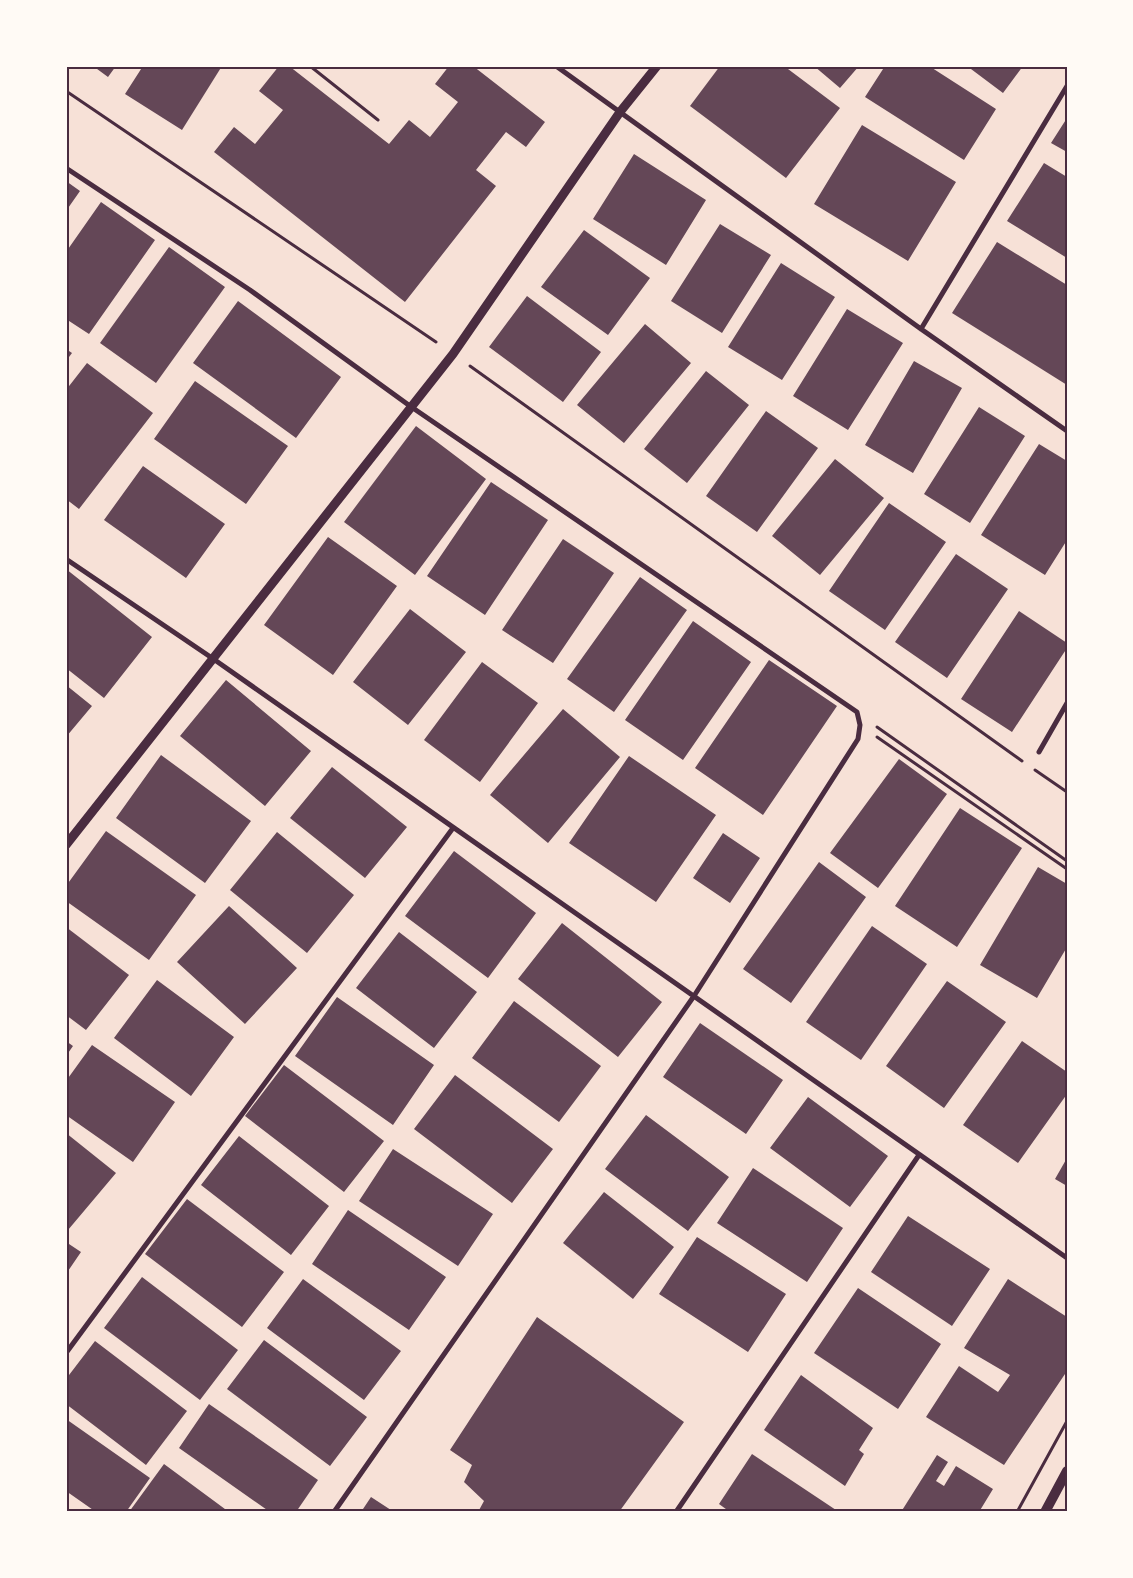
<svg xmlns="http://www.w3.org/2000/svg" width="1133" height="1578" font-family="'Public Sans',sans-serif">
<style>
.building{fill:#644757}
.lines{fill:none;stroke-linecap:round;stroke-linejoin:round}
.path{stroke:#4a2c40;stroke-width:3}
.minor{stroke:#4a2c40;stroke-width:5}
.tertiary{stroke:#4a2c40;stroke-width:9}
.secondary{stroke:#4a2c40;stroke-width:10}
.neatline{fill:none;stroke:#4a2c40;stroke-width:2}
</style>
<rect width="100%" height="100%" fill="#f7e1d7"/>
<!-- building -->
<path class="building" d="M93,66H116L108,77Z
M143,66H222L182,130L125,94Z
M279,66H289L389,144L409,120L430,137L458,102L435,84L449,66H473L545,122L526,147L506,132L476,170L496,186L405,302L214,152L234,127L255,144L283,110L259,91Z
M720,66H784L840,108L786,178L690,106Z
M814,66H859L840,88Z
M885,66H929L996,109L964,160L865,97Z
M967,66H1023L1003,93Z
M1067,118V152L1051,143Z
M862,125L956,182L908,261L814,204Z
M634,154L706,200L666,265L593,219Z
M1044,163L1067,177V258L1007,221Z
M66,181L80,191L66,211Z
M101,202L155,240L89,334L66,319V252Z
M720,224L771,255L722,333L671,301Z
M584,230L650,278L608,335L541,287Z
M997,242L1067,285V385L952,313Z
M169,247L225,287L156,383L100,343Z
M781,263L835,297L782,380L728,347Z
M527,296L601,352L563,402L489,347Z
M238,301L341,377L296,438L193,363Z
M847,309L903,343L848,430L793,396Z
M645,324L691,363L624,443L577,405Z
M66,349L72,353L66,361Z
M914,361L962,388L913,473L865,445Z
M87,363L153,413L79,509L66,499V390Z
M706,371L749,405L687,483L644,449Z
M195,381L288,446L246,504L154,439Z
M979,407L1025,436L970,523L924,494Z
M766,411L818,448L757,532L706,496Z
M416,426L486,479L415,575L344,522Z
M1039,444L1067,461V540L1045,575L981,535Z
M835,459L884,498L820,575L772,536Z
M143,466L225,524L186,578L104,520Z
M491,482L548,520L485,615L427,576Z
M889,503L946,542L885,630L829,591Z
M328,537L397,586L333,675L264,625Z
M563,539L614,573L553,663L502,630Z
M956,554L1008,589L947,678L895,642Z
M66,569L152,637L104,698L66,668Z
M640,577L687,610L614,712L567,679Z
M410,609L466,652L408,725L353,682Z
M1019,611L1067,643V648L1012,732L961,699Z
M693,621L751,662L683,760L625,720Z
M769,660L837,706L763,815L695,768Z
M482,662L538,703L480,782L424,740Z
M226,680L311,751L265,806L180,736Z
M66,685L92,706L66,737Z
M563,709L620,757L548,843L490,795Z
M161,755L251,821L205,883L116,818Z
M629,756L716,815L656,902L569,843Z
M899,759L947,794L878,888L830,853Z
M332,767L407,827L365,878L290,818Z
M960,808L1022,848L957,947L895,906Z
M106,831L196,895L149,960L66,901V886Z
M277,832L354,895L307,953L230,890Z
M723,833L760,858L730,903L693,878Z
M454,851L536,913L488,978L405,916Z
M819,862L866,897L791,1003L743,969Z
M1038,867L1067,884V947L1037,998L980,965Z
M229,906L297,968L245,1024L177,962Z
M562,923L662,1002L618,1057L518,979Z
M872,926L927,964L861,1060L806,1022Z
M66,927L129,975L86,1030L66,1015Z
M399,932L477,992L434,1048L356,988Z
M157,980L234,1037L191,1096L114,1038Z
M947,981L1006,1022L944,1108L886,1066Z
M337,997L434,1065L393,1125L295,1056Z
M514,1001L601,1066L559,1122L472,1058Z
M700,1023L783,1080L746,1134L663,1077Z
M66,1041L73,1046L66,1056Z
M1022,1041L1067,1072V1094L1018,1163L963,1125Z
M92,1045L175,1102L133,1162L66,1115V1081Z
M284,1065L384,1141L344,1192L245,1116Z
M455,1075L553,1149L512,1203L414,1129Z
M808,1097L888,1156L850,1207L770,1148Z
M646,1115L729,1177L688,1231L605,1169Z
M66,1133L116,1173L68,1230L66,1229Z
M239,1136L329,1206L291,1255L201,1185Z
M393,1149L493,1214L458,1266L359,1201Z
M1067,1158V1186L1055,1179Z
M753,1168L843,1228L807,1282L717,1223Z
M604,1192L674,1247L633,1299L563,1243Z
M187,1199L284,1272L242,1327L145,1254Z
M348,1210L446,1277L409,1330L312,1264Z
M908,1216L990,1269L952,1326L871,1272Z
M697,1237L786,1294L748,1352L659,1294Z
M66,1242L81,1252L66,1274Z
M142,1277L238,1350L200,1400L104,1328Z
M303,1279L401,1351L364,1400L267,1328Z
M1008,1279L1067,1317V1371L1004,1465L926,1417L959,1366L998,1392L1010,1375L964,1348Z
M858,1288L941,1344L898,1409L814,1353Z
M537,1317L684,1422L619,1512H478L484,1501L464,1482L472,1465L450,1450Z
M264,1340L367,1417L330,1466L227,1389Z
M95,1341L187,1411L146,1465L66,1404V1379Z
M801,1375L873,1428L859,1450L864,1454L845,1486L764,1430Z
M209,1404L318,1480L296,1512H270L179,1448Z
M66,1419L150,1478L126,1512H96L66,1491Z
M752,1454L836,1510L835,1512H730L719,1504Z
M937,1455L948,1462L936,1481L944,1486L956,1466L993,1489L979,1512H901Z
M164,1464L229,1512H129Z
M371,1497L394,1512H361Z"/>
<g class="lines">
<!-- path -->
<path class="path" d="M310,66L378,120
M66,91L436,342
M470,366L1022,761
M877,727L1067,861
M877,737L1067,869
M1035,770L1067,792
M1017,1512L1067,1421"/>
<!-- minor -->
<path class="minor" d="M556,66L921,329L1067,431
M66,168L250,290L410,406L857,712L860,725L858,739L694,996L334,1512
M921,329L1067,86
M66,559L212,658L1067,1258
M1039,752L1067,703
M66,1353L453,828
M676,1512L919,1155"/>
<!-- tertiary -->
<path class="tertiary" d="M66,845L453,354L620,112L657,66"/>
<!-- secondary -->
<path class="secondary" d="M1045,1512L1067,1471"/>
</g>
<!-- border -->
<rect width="1133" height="1578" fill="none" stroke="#fffaf5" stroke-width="135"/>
<rect x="68" y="68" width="998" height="1442" class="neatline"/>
</svg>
